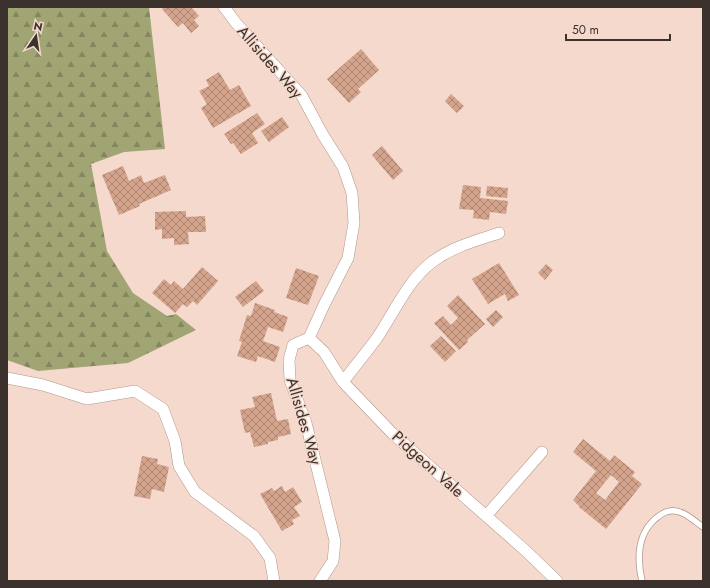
<svg xmlns="http://www.w3.org/2000/svg" width="710" height="588" font-family="Jost,sans-serif">
<style>
.forest{fill:url(#forest-firs)}
.building{fill:url(#building-cross-hatch);fill-rule:evenodd}
.lines{fill:none;stroke-linecap:round;stroke-linejoin:round}
.service-casing{stroke:#b0978b;stroke-width:7}
.minor-casing{stroke:#b0978b;stroke-width:12}
.service{stroke:#fff;stroke-width:5.5}
.minor{stroke:#fff;stroke-width:11}
.labels{text-anchor:middle;dominant-baseline:central;stroke-width:3;stroke-linejoin:round;paint-order:stroke}
.street-label{font-size:16px;fill:#3c322d;stroke:#f4d9cc}
</style>
<defs>
<pattern id="forest-firs" width="22" height="20" patternUnits="userSpaceOnUse"><rect width="22" height="20" fill="#a1a473"/><path d="M5 1l3.5 6h-7zM16 11l3.5 6h-7z" fill="#84865f"/></pattern>
<pattern id="building-cross-hatch" width="8" height="8" patternUnits="userSpaceOnUse"><rect width="8" height="8" fill="#d4a38c"/><path d="M0 0l8 8M0 8l8-8" fill="none" stroke="#ad8573"/></pattern>
</defs>
<rect width="100%" height="100%" fill="#f4d9cc"/>
<!-- forest -->
<path class="forest" d="M7,7H149L165,149L124,152L91,164L107,251L133,293L167,316L176,314L196,330L128,363L38,371L7,360Z"/>
<!-- building -->
<path class="building" d="M164,7H191L199,16L194,20L199,26L191,33L183,23L178,27L162,9Z
M361,49L379,70L358,89L361,92L349,103L327,79Z
M219,72L230,90L239,85L251,106L213,128L201,108L207,104L199,91L209,86L206,80Z
M451,94L464,106L457,113L445,101Z
M257,113L265,124L252,133L258,143L241,154L233,143L231,144L224,134Z
M282,117L289,127L269,142L261,131Z
M382,146L403,171L393,180L372,155Z
M123,166L129,181L141,175L144,183L165,175L171,190L139,204L140,206L119,215L102,175Z
M463,185L481,187L480,198L508,201L506,214L490,212L489,220L473,218L474,210L459,209Z
M487,186L508,188L507,198L486,196Z
M186,211V217L205,216L206,232H188L189,244L174,245V238L162,239V229L155,230V212Z
M499,263L519,295L508,301L505,294L488,304L472,279Z
M546,264L553,270L545,280L538,273Z
M202,267L218,281L197,305L193,301L187,307L183,304L175,313L152,293L164,279L171,285L174,281L183,289Z
M296,268L319,276L308,305L286,298Z
M256,281L264,291L243,307L235,297Z
M458,295L485,324L467,340L468,342L459,350L434,323L443,316L451,325L458,318L447,306Z
M255,303L275,310L274,312L288,317L283,332L268,327L263,341L280,347L275,362L258,356L256,362L237,356L242,342L239,341L247,315L251,316Z
M496,310L503,317L493,327L486,319Z
M441,336L456,351L445,362L430,346Z
M271,393L277,421L288,419L291,434L278,437V440L268,442V444L254,447L250,432L245,433L240,410L255,407L252,397Z
M583,439L610,461L614,455L635,472L632,476L642,484L606,529L579,507V506L573,500L596,471L573,452ZM611,475L619,482L605,500L596,493Z
M142,456L158,459L157,464L169,467L164,492L152,489L150,499L134,496Z
M282,486L285,492L293,487L302,502L294,507L300,516L292,520L294,524L282,531L260,494L272,488L274,491Z"/>
<g class="lines">
<defs>
<path id="service" d="M642,581C637,559 637,536 654,520C659,516 664,511 670,511C683,509 694,521 703,527"/>
<path id="minor" d="M224,7L236,23L302,96L323,135L343,167L352,193L354,223L348,258L324,305L309,338L293,345L289,360L290,380L306,423L335,541L333,561L320,581
M309,338L324,352L343,382L393,434L526,551L557,581
M7,378L43,385L87,399L135,391L163,409L175,441L179,466L195,492L254,536L270,558L274,581
M343,382C354,367 366,353 377,338C394,313 407,281 432,262C452,247 475,241 499,233
M486,516L542,452"/>
</defs>
<!-- service casing -->
<use href="#service" class="service-casing"/>
<!-- minor casing -->
<use href="#minor" class="minor-casing"/>
<!-- service -->
<use href="#service" class="service"/>
<!-- minor -->
<use href="#minor" class="minor"/>
</g>
<g class="labels">
<!-- street labels -->
<g class="street-label">
<text transform="translate(270 62) rotate(49)">Allisides Way</text>
<text transform="translate(304 421) rotate(74)">Allisides Way</text>
<text transform="translate(428 464) rotate(42)">Pidgeon Vale</text>
</g>
</g>
<!-- border -->
<rect width="710" height="588" fill="none" stroke="#3c322d" stroke-width="16"/>
<!-- north arrow -->
<g transform="translate(36 36) rotate(13)" stroke="#f4d9cc" stroke-width="3" paint-order="stroke">
<path d="M0-3L7 15L0 10L-7 15Z" fill="#3c322d"/>
<text y="-6" font-size="11" font-weight="bold" text-anchor="middle" fill="#3c322d">N</text>
</g>
<!-- scale -->
<path d="M566 34v6h104v-6" fill="none" stroke="#3c322d" stroke-width="2"/>
<text x="572" y="34" font-size="12" fill="#3c322d" stroke="#f4d9cc" stroke-width="3" paint-order="stroke">50 m</text>
</svg>
